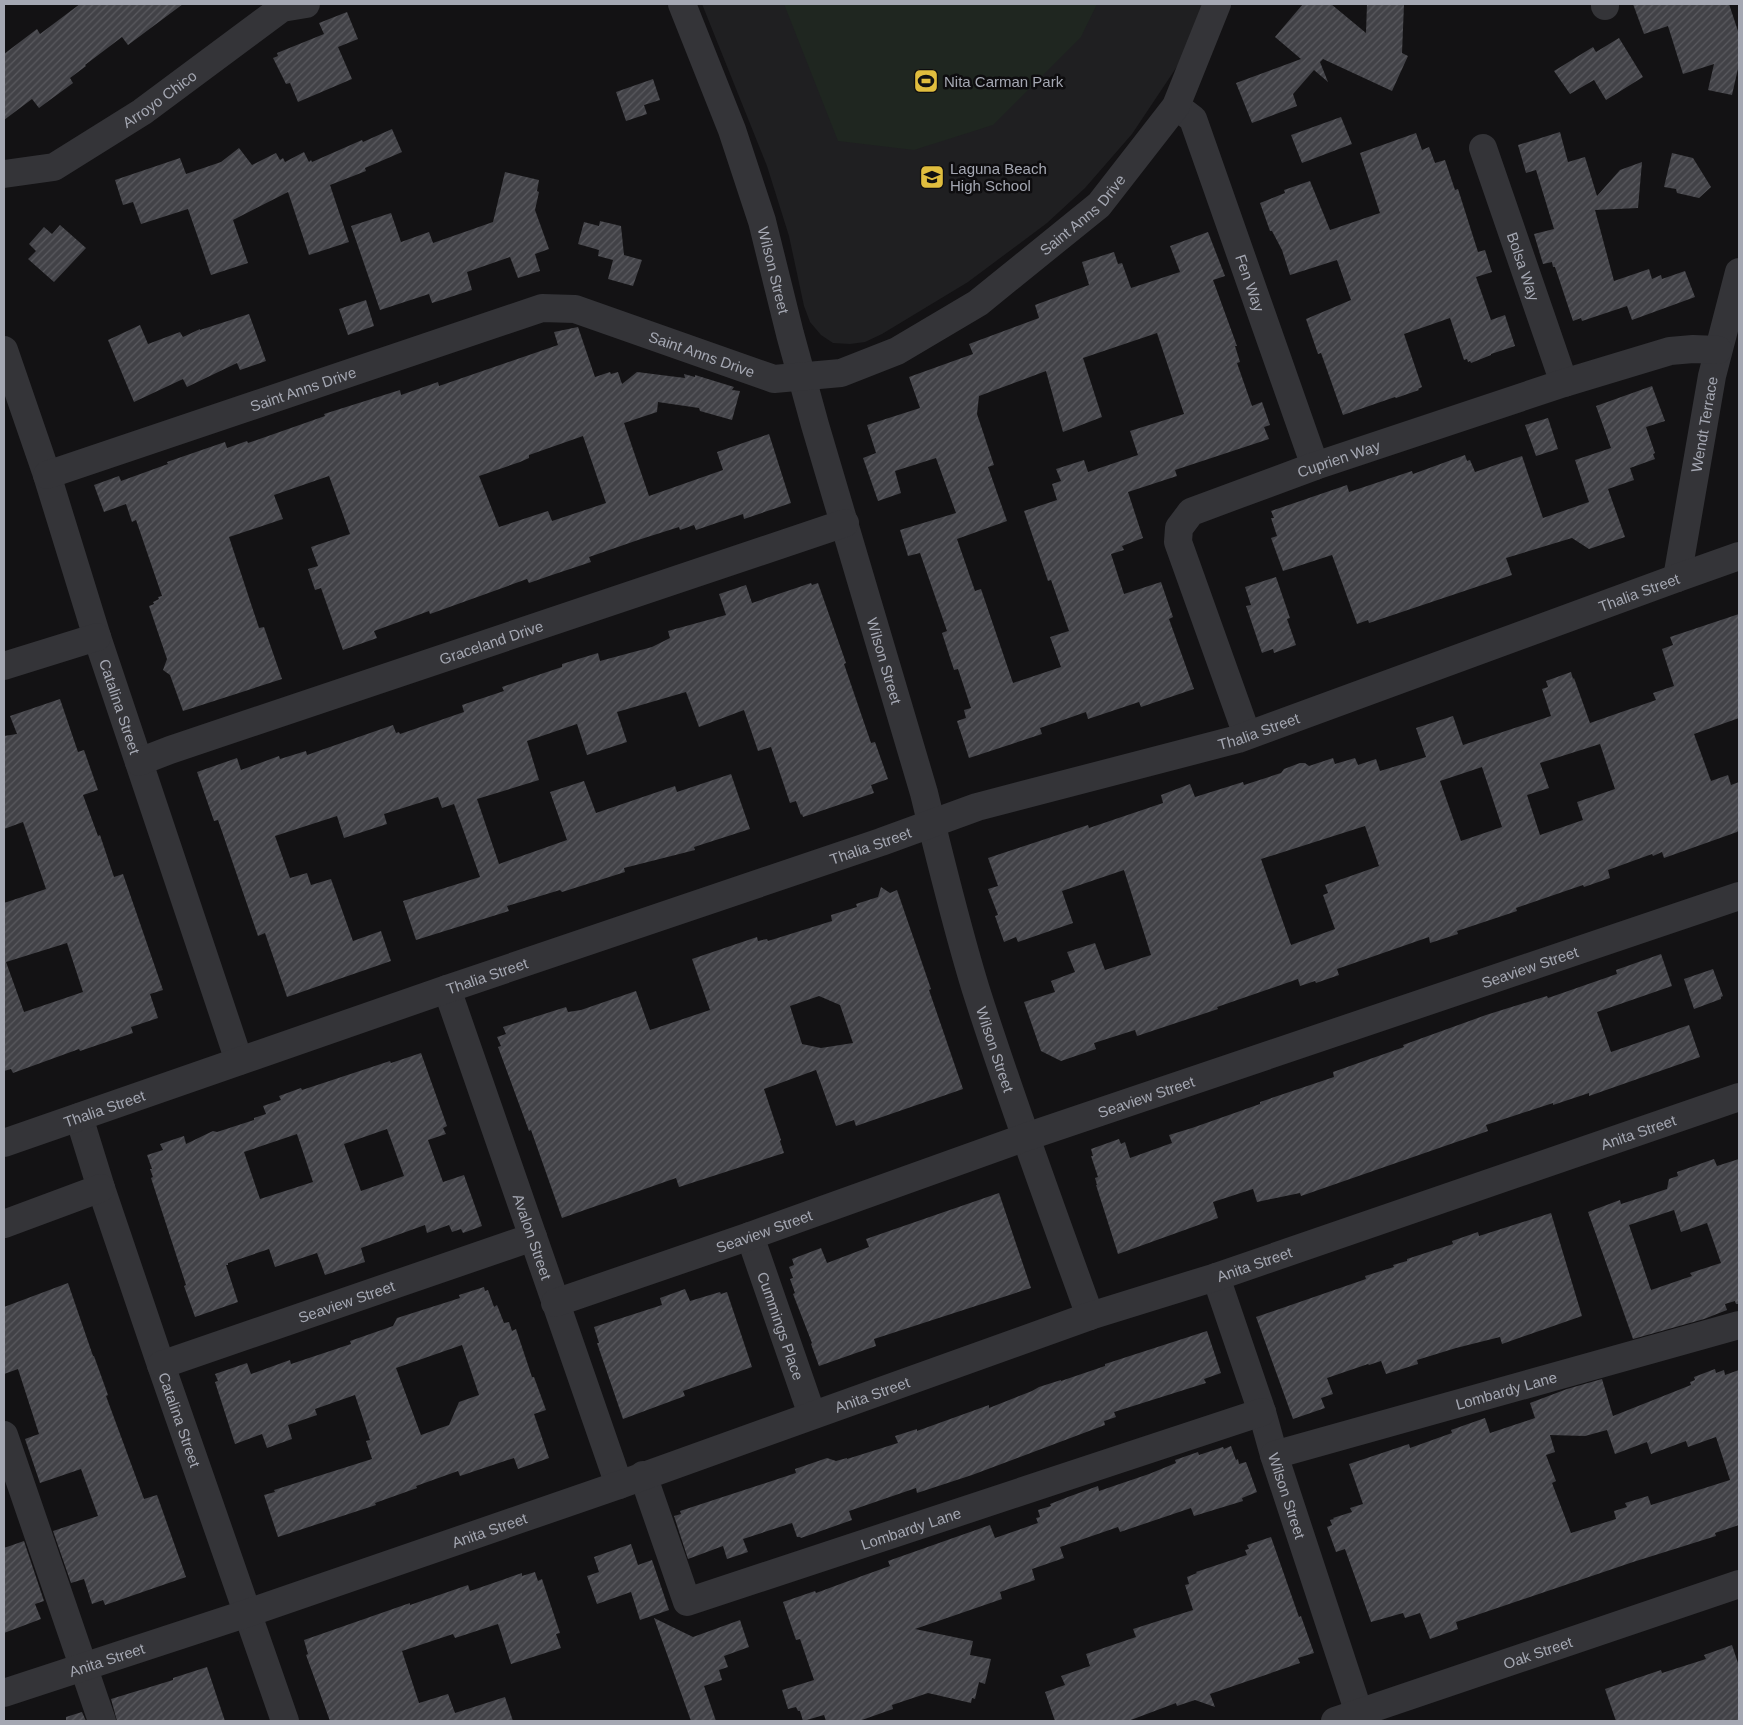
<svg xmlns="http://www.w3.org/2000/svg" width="1743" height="1725" font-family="Helvetica,sans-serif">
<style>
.built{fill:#1f1f21}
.green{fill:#1f2620}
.building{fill:url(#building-hatch);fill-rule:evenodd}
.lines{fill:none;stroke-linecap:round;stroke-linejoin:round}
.minor{stroke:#343438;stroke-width:28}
.labels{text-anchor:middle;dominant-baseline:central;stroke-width:5;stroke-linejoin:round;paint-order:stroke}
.poi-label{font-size:15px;fill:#a5a8b3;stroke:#0e0d0f;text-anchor:start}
.street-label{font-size:15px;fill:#a5a8b3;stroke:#0e0d0f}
</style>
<defs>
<pattern id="building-hatch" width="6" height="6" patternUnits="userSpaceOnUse" patternTransform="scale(1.25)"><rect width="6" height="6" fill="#424247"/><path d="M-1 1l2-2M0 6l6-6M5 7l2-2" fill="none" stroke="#5a5a5f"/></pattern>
</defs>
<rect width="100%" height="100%" fill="#131214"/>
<!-- built -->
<path class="built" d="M702,4H1204L1180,62L1132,134L1085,188L1047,223L968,282L882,334L865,342L850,344L833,343L821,335L810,322L804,306L789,236L767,166Z"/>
<!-- green -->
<path class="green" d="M784,4H1097L1081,37L993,125L914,150L838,141Z"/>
<!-- building -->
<path class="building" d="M80,4H183L128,45L122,37L85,65L86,66L70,78L73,83L39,108L32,99L4,120V54L37,29L40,34Z
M1303,4H1331L1366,33L1367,4H1404L1402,53L1408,56L1392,91L1323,59L1320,62L1328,82L1314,70L1293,94L1297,106L1252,123L1236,83L1301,59L1275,37Z
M1633,4H1729L1739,34V64L1732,95L1708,90L1714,64L1683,74L1668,26L1644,34Z
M347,12L358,39L338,47L352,79L298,102L290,83L286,84L273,58L278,56L277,53L324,34L319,23Z
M1619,38L1643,77L1606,100L1594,80L1570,94L1554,71L1593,47L1596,52Z
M653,79L660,100L644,105L647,114L626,121L616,92Z
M1341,117L1352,144L1302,163L1291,135Z
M392,129L402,152L365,168L366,171L330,185L349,242L309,255L288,192L233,220L248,263L211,275L188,209L141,224L133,202L123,205L115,180L180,158L186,174L221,162L239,148L252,165L276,153L280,160L283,158L285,162L304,152L309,162L311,160L312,162L362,140L363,142Z
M1560,132L1568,162L1585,157L1597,196L1620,170L1642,162L1638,208L1595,210L1614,281L1649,269L1652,279L1661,275L1662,279L1685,271L1695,297L1632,320L1627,306L1582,321L1581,318L1573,321L1555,267H1553L1552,262L1543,264L1534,234L1554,229L1536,170L1526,173L1518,145Z
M1416,133L1422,150L1429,147L1435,163L1445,160L1455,190L1458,189L1478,252L1485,250L1492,272L1476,277L1491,320L1505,315L1515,346L1491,354V355L1471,363L1470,361L1468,362L1467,359L1464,360L1450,318L1404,334L1422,387L1418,389L1419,390L1396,398L1395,397L1343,415L1321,353L1318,354L1306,319L1351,300L1337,260L1290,275L1282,250L1272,231H1270L1260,203L1285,193L1284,190L1310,181L1330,230L1380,213L1360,153Z
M1672,153L1693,158L1711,187L1699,198L1677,193L1676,189L1664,187Z
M505,172L539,180L537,191L539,192L535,210L549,249L535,254L540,271L518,278L510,257L467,272L472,290L432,303L429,294L380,310L351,226L391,213L401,242L429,232L433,243L493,222Z
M600,221L621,226L624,255L642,260L633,286L608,279L613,260L598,256L599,250L578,244L584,222L599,226Z
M60,225L86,248L54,282L28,259L36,251L29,244L44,227L52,234Z
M1208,232L1225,276L1213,280L1237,346H1235L1240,362L1237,363L1252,406L1262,402L1270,425L1264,427L1269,439L1175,470L1177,476L1128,492L1143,538L1122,546L1124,550L1111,554L1124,594L1161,582L1173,617L1169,619L1194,689L1141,707L1139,702L1088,719L1086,712L1040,728L1042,734L969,758L957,721L966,718L964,710L971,708L958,669L954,670L942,633L947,631L920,553L908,556L900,530L956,513L936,458L895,471L901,493L878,501L863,458L876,453L867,425L920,408L909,377L973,354L969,344L1039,318L1035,305L1089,285L1082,262L1114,252L1118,264L1122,263L1131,288L1180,272L1170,246ZM1157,333L1184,414L1130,431L1138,455L1088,472L1084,460L1056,469L1061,481L1052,484L1057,500L1024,511L1048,581L1051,580L1069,631L1050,637L1061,667L1013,683L981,589L975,591L957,539L1007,521L988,467L994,465L977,414L979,396L1046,371L1063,432L1102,417L1083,358Z
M366,300L374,326L348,335L339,309Z
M249,314L266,361L240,370L237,363L187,387L183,379L134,402L108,340L140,325L148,344L180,332L183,337L200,329V330Z
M578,327L595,377L610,372L611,374L618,372L622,384L637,372L685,378L684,374L695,377V375L734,387L732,390L740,391L732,420L700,411L699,408L658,402L657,412L624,423L649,496L723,470L717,452L769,434L791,503L744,519L743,514L696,530L694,525L680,530L679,527L638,540L589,557L591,562L549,576L529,583L527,579L430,614L429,611L374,631L377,638L343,650L321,588L315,590L308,569L318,566L311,547L350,534L329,476L274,495L283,519L229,537L259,628L264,627L282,679L183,711L170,675L163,670L167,659L149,606L154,604L153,602L159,599L158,597L162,596L136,520L132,522L126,504L104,512L94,485L119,476L121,481L168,464L167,462L225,442L227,448L247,441L248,443L325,416L324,414L400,390L401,395L438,382L439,386L558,345L554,332ZM583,436L606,503L552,521L548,511L499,527L479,476L520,462L529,458V455Z
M1652,386L1665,421L1646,427L1655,453L1653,454L1655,459L1630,468L1634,480L1608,489L1625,537L1589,549L1572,538L1506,558L1512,575L1369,623L1368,620L1357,624L1332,555L1283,571L1271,538L1277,536L1271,518H1274L1271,511L1347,485L1349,492L1412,471L1413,474L1465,455L1467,461L1470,460L1475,472L1522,456L1543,518L1589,502L1575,460L1611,448L1596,406Z
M1548,418L1558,449L1536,456L1525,425Z
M1276,577L1290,618L1287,619L1296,645L1274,653L1273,649L1262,653L1246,606L1251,605L1245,587Z
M811,583L812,585L818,583L846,663L844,664L871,743L875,742L888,779L871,785L874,793L803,817L802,814L801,815L796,801L790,803L771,747L758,751L744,710L699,727L686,692L617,712L627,742L587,755L577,724L527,741L539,780L477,799L499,864L567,840L550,792L584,781L596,813L675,786L677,792L731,774L750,829L694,847L695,850L624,868L625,872L562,892L560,890L507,906L509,911L416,940L403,901L480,877L454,804L442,808L438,797L384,814L387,824L344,838L337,816L275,836L290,878L307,873L311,885L331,879L353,941L381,931L391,961L287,997L265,933L258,936L218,820L214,821L197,772L237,758L241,770L279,756L280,759L306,751L307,755L393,725L396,733L399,732L400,734L464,712L462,705L504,691L502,687L562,667V664L598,653L600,661L652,647L670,638L668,631L726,615L719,594L746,585L752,603Z
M1739,614V718L1694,734L1711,781L1728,775L1731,785L1739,782V830L1737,832L1664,858L1662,852L1653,856L1652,854L1608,870L1610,878L1584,887L1583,885L1516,908L1517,911L1457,931L1458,934L1430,943L1429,937L1337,969L1339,975L1316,983L1315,981L1300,986L1298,979L1217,1007L1218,1009L1137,1036L1135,1030L1094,1043L1096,1049L1061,1061L1041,1051L1024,1002L1055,992L1051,981L1075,972L1067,952L1095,943L1105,970L1151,955L1124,870L1062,891L1073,923L1018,942L1016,937L1004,942L995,916L998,915L988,889L998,886L988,858L1088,825L1089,828L1163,803L1161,795L1190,784L1195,797L1243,782L1244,785L1281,773L1284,769L1300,763H1305L1309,766L1333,758L1335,764L1355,758L1358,765L1376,759L1380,771L1426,757L1416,728L1453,716L1463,745L1551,716L1542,689L1548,687L1546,681L1571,672L1573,679L1574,678L1590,723L1656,700L1653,693L1674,686L1662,649L1673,645L1670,637ZM1600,744L1615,789L1577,802L1583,820L1540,835L1527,795L1549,788L1540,763ZM1482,767L1502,827L1461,841L1440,781ZM1365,826L1379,866L1325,885L1328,893L1323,895L1335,929L1291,945L1261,859Z
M60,699L78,752L84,750L98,790L83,795L98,836L100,835L114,877L123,874L163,990L150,994L158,1018L131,1027L133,1033L80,1051L79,1049L13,1073L11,1069L4,1071V903L46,889L23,822L4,829V736L17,734L10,716ZM67,943L83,992L24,1012L6,962Z
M881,887L890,893L897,890L931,989L929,990L963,1089L856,1126L854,1120L836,1126L816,1070L764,1089L781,1140L780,1141L784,1153L679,1187L676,1178L562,1218L531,1130L529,1131L498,1047L501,1046L497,1037L506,1034L503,1027L566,1007L568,1012L581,1010L636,991L650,1030L710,1010L692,959L757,937L758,941L767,939L768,941L832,921L831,915L857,907L856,904L878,897ZM819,996L840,1005L853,1043L821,1048L802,1044L790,1006Z
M1661,954L1672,986L1597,1012L1611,1052L1689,1025L1700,1057L1589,1096V1093L1553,1105V1103L1486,1125L1488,1131L1301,1196L1300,1193L1257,1202L1253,1189L1213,1202L1218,1218L1118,1254L1096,1185H1097L1095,1178L1098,1177L1091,1156H1093L1091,1149L1119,1139L1121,1144L1125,1142L1130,1158L1172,1143L1169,1135L1192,1128L1260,1104V1102L1334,1077L1333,1072L1404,1047L1403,1045L1486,1015L1547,996L1548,998L1617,974L1616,970Z
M1713,969L1723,996L1721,997V999L1694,1009L1684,979Z
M421,1053L447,1126L443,1128L446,1134L428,1140L443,1182L464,1175L482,1226L463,1233L461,1229L452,1232L449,1225L427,1233L425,1225L361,1248L365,1262L325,1275L317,1253L275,1267L269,1249L228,1263V1265H226L238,1302L195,1317L184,1286L186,1285L151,1178L153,1177L150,1169H152L147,1155L163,1150L160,1144L184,1136L186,1144L213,1131L217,1132L254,1120V1118L266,1114L263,1106L281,1100L279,1096L301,1088L302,1090L390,1061L391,1063ZM387,1129L404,1176L361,1191L344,1144ZM297,1134L313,1182L260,1199L244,1152Z
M1714,1159L1717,1166L1739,1159V1304H1736L1735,1301L1725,1304L1727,1310L1704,1319L1633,1339L1588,1212L1620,1200L1621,1204L1667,1189L1669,1179L1678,1176L1677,1172ZM1674,1210L1681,1232L1707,1223L1721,1263L1690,1273L1692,1276L1651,1290L1629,1225Z
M999,1193L1031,1288L874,1339L876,1346L819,1366L811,1344L812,1343L793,1294L795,1293L790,1279L793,1278L789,1267L794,1265L792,1259L821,1248L827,1263L869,1247L866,1239Z
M1551,1213L1582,1316L1502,1344L1500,1337L1456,1348L1417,1360L1418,1364L1386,1374L1381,1361L1369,1365L1368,1364L1327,1378L1333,1394L1321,1398L1325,1408L1293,1419L1256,1317L1366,1279L1365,1276L1394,1267L1393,1265L1407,1261V1259L1453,1244L1452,1241L1478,1232L1479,1236Z
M68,1283L93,1356H94L108,1395L106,1396L144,1499L157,1495L186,1577L105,1605L103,1600L92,1604L84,1579L71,1583L53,1531L98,1516L81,1469L40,1483L25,1439L39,1434L18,1369L4,1374V1307Z
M484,1287L485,1291L488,1290L494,1307L497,1305L504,1323L509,1322L512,1331L516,1329L532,1377H534L546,1410L534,1414L549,1458L518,1469L514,1458L460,1476L458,1471L416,1486L417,1488L375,1503L376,1505L278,1537L264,1495L275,1492L274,1490L372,1459L366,1441L370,1440L355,1395L315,1409L317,1415L288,1425L292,1439L267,1448L262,1434L235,1444L215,1382L218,1381L215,1374L247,1363L251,1374L290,1360L291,1364L351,1344L350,1341L393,1326L397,1318L460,1298L459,1295ZM462,1345L479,1395L459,1402L449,1425L421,1435L396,1368Z
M685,1289L690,1301L720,1292L721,1294L727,1292L752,1367L683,1391L685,1396L623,1419L597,1343H599L594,1327L662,1305L660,1298Z
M1207,1331L1221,1373L1204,1379L1206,1383L1114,1412L1116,1417L1104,1421L1105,1425L972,1475L917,1493L916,1488L849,1511L852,1520L801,1538L800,1537H797L792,1523L743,1539L748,1552L727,1559L723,1546L688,1559L674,1516L681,1514L680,1511L796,1473L795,1469L827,1458L836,1461L847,1458V1459L898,1443L895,1436L917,1429V1431L989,1405V1408L1032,1391L1039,1387L1061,1380V1381L1105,1366V1364Z
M1715,1369L1716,1373L1724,1370L1725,1375L1739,1370V1525L1715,1533L1716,1536L1633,1562L1456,1622L1458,1629L1430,1639L1420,1613L1405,1618L1403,1613L1371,1622L1345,1549L1336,1552L1327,1527L1332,1525L1330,1520L1334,1519L1333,1518L1352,1512L1350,1508L1363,1504L1349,1464L1409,1444L1410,1448L1452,1433L1451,1430L1485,1418L1490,1433L1535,1418L1530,1403L1567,1389L1602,1379L1613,1416L1691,1385L1690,1382L1695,1380L1694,1377ZM1607,1430L1615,1454L1647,1442L1651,1454L1686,1441L1688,1447L1716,1437L1730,1480L1651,1505L1648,1496L1625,1503L1627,1507L1614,1511L1616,1519L1571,1533L1552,1483L1556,1481L1546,1455L1555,1452L1550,1435L1585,1436Z
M1231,1446L1236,1460L1238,1459L1239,1464L1246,1462L1257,1492L1242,1498L1243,1501L1194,1516L1191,1508L1120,1532L1118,1527L1060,1547L1064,1558L1032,1569L1035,1580L1000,1592L1002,1599L915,1629L973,1641L970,1655L991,1659L985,1684L979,1682L975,1699L972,1698L971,1703L928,1693L892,1705L893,1709L859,1721H826L824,1715L803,1721L800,1711H798L796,1707L788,1709L782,1690L814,1680L800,1639L796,1640L783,1602L815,1591L816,1593L862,1576L890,1566L888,1561L990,1525L995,1538L1038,1523L1036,1518L1040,1517L1038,1510L1051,1506L1050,1504L1068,1497L1098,1486L1099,1491L1149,1474L1176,1463L1175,1460L1198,1452L1199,1455L1223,1447L1224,1449Z
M1271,1537L1299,1617L1301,1616L1314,1653L1298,1658L1300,1663L1210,1694L1215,1707L1195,1700L1177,1706L1176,1703L1128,1721H1055L1045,1692L1065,1685L1061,1676L1090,1666L1086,1654L1136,1637L1133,1629L1193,1610L1185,1585L1189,1584L1187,1577L1197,1573L1196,1572L1247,1555L1245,1550L1249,1549L1247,1545Z
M24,1541L44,1601L35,1604L41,1619L4,1633V1548Z
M631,1544L638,1565L652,1560L669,1610L640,1620L631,1592L597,1604L587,1576L599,1572L594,1557Z
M535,1572L538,1581L542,1579L560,1633L556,1634L561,1648L511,1664L498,1624L455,1638L453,1634L402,1651L419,1703L448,1694L455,1713L505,1697L513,1721H330L306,1655L308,1654L304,1640L410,1603V1605L468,1585L470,1591L522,1573V1576Z
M654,1618L693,1637L740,1620L749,1647L724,1656L728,1667L719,1670L722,1680L704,1686L716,1721H691Z
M1732,1645L1739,1666V1721H1616L1605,1689L1661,1670L1662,1673L1706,1659L1704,1655Z
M207,1667L225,1721H117L111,1699L173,1680V1678Z
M82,1712L86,1721H66V1717Z"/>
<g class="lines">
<!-- minor -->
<g class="minor">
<path id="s1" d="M682,4L732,130L762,221L790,334L815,425L924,793C940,859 956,925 976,990C1011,1100 1051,1208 1090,1316"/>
<path d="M1605,4V6"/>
<path id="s2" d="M1176,106L1193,119L1315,466"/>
<path id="s3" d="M1483,148L1564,383"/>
<path id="s4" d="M4,174L54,167L142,112L282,8L306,4"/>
<path id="s5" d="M4,350L47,475L97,637L239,1061"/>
<path id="s6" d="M47,475L542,308L575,309L774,379L841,373L897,351L978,303L1099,205L1176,106L1217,4"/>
<path id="s7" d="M1677,578L1712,376L1739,272"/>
<path d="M4,666L97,637"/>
<path id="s8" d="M1247,735L1178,542L1179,528L1191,512L1315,466L1564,383L1670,351L1693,349L1718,350"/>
<path id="s9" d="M139,762L170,750L845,523"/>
<path id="s10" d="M447,989L619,1485"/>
<path id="s11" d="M79,1117L101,1188L161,1365L285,1721"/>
<path id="s12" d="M4,1143L447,989L881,842L977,807L1238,739L1677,578L1739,556"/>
<path d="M4,1224L101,1188"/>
<path id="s13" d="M750,1236L812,1415"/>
<path id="s14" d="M1216,1277L1262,1412L1274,1455L1359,1713"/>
<path id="s15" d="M555,1303L750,1236L1026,1137L1739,896"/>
<path id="s16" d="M161,1365L533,1237"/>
<path d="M4,1435L102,1721"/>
<path id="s17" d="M1274,1455L1739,1325"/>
<path id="s18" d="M643,1475L687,1602L1262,1412"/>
<path id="s19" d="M4,1693L248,1613L619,1485L1090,1316L1216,1277L1739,1097"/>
<path id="s20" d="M1335,1721L1739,1584"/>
</g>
</g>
<!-- icons -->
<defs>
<symbol id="stadium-square" viewBox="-11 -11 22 22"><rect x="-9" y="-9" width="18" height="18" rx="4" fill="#e0bd3e" stroke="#0e0d0f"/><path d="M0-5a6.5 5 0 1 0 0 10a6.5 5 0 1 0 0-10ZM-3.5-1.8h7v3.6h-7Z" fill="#111"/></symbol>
<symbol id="school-square" viewBox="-11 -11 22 22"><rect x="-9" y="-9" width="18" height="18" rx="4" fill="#e0bd3e" stroke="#0e0d0f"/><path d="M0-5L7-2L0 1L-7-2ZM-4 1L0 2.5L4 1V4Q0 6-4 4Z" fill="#111"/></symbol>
</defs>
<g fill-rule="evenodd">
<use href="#stadium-square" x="912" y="67" width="28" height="28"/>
<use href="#school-square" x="918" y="163" width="28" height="28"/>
</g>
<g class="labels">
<!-- poi labels -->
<g class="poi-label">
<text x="944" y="81">Nita Carman Park</text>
<text x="950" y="168">Laguna Beach<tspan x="950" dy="17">High School</tspan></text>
</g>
<!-- street labels -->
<g class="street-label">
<text stroke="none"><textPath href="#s4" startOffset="176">Arroyo Chico</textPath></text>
<text stroke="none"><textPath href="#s6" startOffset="1125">Saint Anns Drive</textPath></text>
<text stroke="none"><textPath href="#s3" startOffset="125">Bolsa Way</textPath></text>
<text stroke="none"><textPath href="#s1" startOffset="282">Wilson Street</textPath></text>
<text stroke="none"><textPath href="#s2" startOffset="195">Fen Way</textPath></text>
<text stroke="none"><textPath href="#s6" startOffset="690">Saint Anns Drive</textPath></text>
<text stroke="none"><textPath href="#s6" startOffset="270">Saint Anns Drive</textPath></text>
<text stroke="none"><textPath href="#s7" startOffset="156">Wendt Terrace</textPath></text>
<text stroke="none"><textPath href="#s8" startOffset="396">Cuprien Way</textPath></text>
<text stroke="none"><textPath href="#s12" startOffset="1726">Thalia Street</textPath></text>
<text stroke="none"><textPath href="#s9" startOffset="372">Graceland Drive</textPath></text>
<text stroke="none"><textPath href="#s1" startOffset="688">Wilson Street</textPath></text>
<text stroke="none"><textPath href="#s5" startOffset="375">Catalina Street</textPath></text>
<text stroke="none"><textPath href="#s12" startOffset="1321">Thalia Street</textPath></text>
<text stroke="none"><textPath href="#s12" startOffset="916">Thalia Street</textPath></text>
<text stroke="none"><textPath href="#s15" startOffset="1031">Seaview Street</textPath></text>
<text stroke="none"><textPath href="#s12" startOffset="511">Thalia Street</textPath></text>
<text stroke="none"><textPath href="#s1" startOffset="1092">Wilson Street</textPath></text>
<text stroke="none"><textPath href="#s15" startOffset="626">Seaview Street</textPath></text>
<text stroke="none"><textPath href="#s12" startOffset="106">Thalia Street</textPath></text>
<text stroke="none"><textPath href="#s19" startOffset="1728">Anita Street</textPath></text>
<text stroke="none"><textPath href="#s15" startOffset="221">Seaview Street</textPath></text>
<text stroke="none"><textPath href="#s10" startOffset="262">Avalon Street</textPath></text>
<text stroke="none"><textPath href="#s19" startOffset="1322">Anita Street</textPath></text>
<text stroke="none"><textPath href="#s16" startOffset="196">Seaview Street</textPath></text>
<text stroke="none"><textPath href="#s13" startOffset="95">Cummings Place</textPath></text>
<text stroke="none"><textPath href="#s17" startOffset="241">Lombardy Lane</textPath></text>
<text stroke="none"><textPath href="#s19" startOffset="918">Anita Street</textPath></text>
<text stroke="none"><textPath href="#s11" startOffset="319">Catalina Street</textPath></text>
<text stroke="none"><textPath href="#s14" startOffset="230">Wilson Street</textPath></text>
<text stroke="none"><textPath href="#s18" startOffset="370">Lombardy Lane</textPath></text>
<text stroke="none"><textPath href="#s19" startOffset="512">Anita Street</textPath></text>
<text stroke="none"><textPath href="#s20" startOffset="214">Oak Street</textPath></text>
<text stroke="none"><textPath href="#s19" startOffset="108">Anita Street</textPath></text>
</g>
</g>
<!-- border -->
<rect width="1743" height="1725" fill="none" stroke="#a5a8b3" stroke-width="10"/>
</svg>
